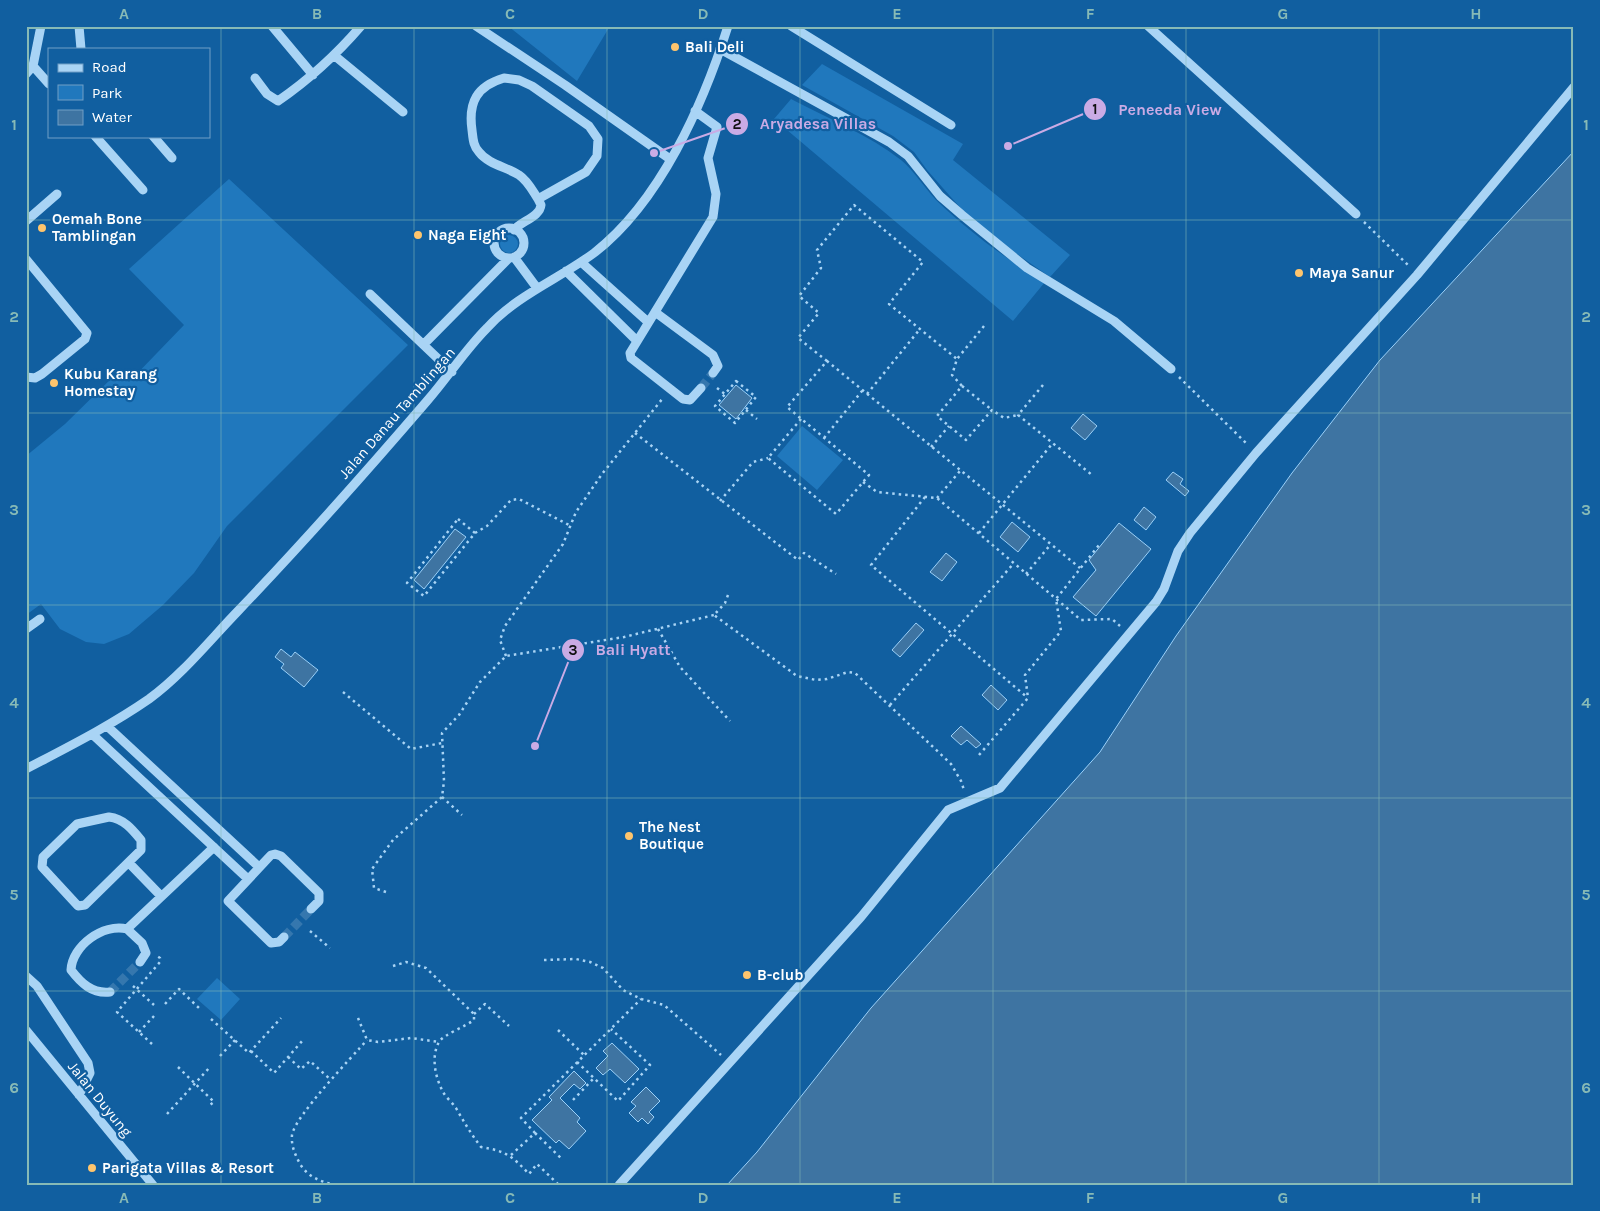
<svg xmlns="http://www.w3.org/2000/svg" width="1600" height="1211" font-family="Karla,sans-serif">
<style>
.green{fill:#2078bd}
.water{fill:#3e74a2;stroke:#9bd0f8}
.lines{fill:none;stroke-linecap:round;stroke-linejoin:round}
.minor-tunnel{stroke:#3577ae;stroke-width:9;stroke-dasharray:9 4.5;stroke-linecap:butt}
.path{stroke:#a9d4f5;stroke-width:2.5;stroke-dasharray:2.5 4;stroke-linecap:butt}
.minor{stroke:#a9d4f5;stroke-width:9}
.grid{fill:none;stroke:#87bab6;stroke-width:1;stroke-opacity:0.55}
.poi-dot{fill:#ffc56d;stroke:#115fa0;stroke-width:2}
.labels{text-anchor:middle;dominant-baseline:central;stroke-width:4.5;stroke-linejoin:round;paint-order:stroke}
.poi-label{font-size:15px;font-weight:bold;fill:#fff;stroke:#115fa0;text-anchor:start}
.street-label{font-size:15px;fill:#fff;stroke:#115fa0}
.leader{fill:none;stroke:#caabe5;stroke-width:2}
.callout-dot{fill:#caabe5;stroke:#115fa0;stroke-width:2}
.mark-label{font-size:15px;text-anchor:middle;font-weight:bold;fill:#111}
.callout-label{font-size:16px;text-anchor:middle;font-weight:bold;fill:#caabe5;stroke:#115fa0;stroke-width:4.5;stroke-linejoin:round;paint-order:stroke}
.neatline{fill:none;stroke:#87bab6;stroke-width:2}
.grid-label{font-size:16px;text-anchor:middle;font-weight:bold;fill:#87bab6}
</style>
<rect width="100%" height="100%" fill="#115fa0"/>
<!-- green -->
<path class="green" d="M508,26H610L577,81Z
M822,64L963,144L953,160L1070,255L1050,277L997,240L965,213L927,170L914,152L893,136L802,85Z
M791,99C827,118 869,135 901,160C914,171 924,187 936,200C968,231 1007,260 1045,282L1013,321L774,119Z
M229,179L408,345L227,526L194,573L163,605L129,634L104,644L86,642L60,629L41,604L26,615V456L65,424L119,371L129,382L184,325L129,269Z
M500 244a9 9 0 1 1 18 0a9 9 0 1 1-18 0Z
M802,426L843,460L817,490L777,456Z
M217,978L240,999L221,1020L197,999Z"/>
<!-- water -->
<path class="water" d="M1574,151V1185H727L757,1152L871,1008L1100,752L1176,636L1292,473L1380,360Z
M736,385L752,398L736,419L719,405Z
M1083,414L1097,426L1085,440L1071,428Z
M1173,472L1183,479L1180,484L1189,491L1185,496L1166,480Z
M1144,507L1156,517L1146,530L1134,520Z
M1012,522L1030,537L1018,552L1000,537Z
M1119,523L1151,549L1096,616L1073,597L1096,570L1089,560Z
M455,529L466,537L424,589L414,580Z
M946,553L957,562L942,581L930,572Z
M916,623L924,630L900,657L892,650Z
M281,649L291,657L295,652L318,670L304,687L281,668L284,664L275,657Z
M991,685L1007,700L998,710L982,695Z
M961,726L981,744L976,748L967,740L961,745L951,736Z
M612,1043L639,1069L625,1083L610,1069L603,1075L596,1068L608,1056L603,1051Z
M574,1071L586,1083L580,1089L574,1084L560,1098L580,1118L577,1122L586,1131L569,1149L559,1140L556,1143L532,1120L552,1100L549,1097Z
M646,1087L660,1101L649,1112L654,1117L648,1124L642,1118L638,1122L629,1113L636,1106L631,1102Z"/>
<g class="lines">
<!-- minor-tunnel -->
<path class="minor-tunnel" d="M701,388L713,373
M284,937L311,909
M110,992L140,962"/>
<!-- path -->
<path class="path" d="M1364,222L1410,267
M984,326L957,359L952,375L962,386L937,416L966,440L992,410L1004,418L1018,415
M827,361L798,338L819,313L799,296L821,268L817,250L854,205L923,262L889,304L957,359
M1179,377L1248,445
M736,381L756,397L735,423L715,406Z
M1043,385L1018,415L1092,475
M962,386L992,410
M717,388L725,394
M867,394L920,329
M746,410L757,419
M801,419L768,458L836,514L869,475L787,407L827,361L1080,568
M635,433L798,560L804,553L836,574
M824,438L862,391
M931,447L949,426
M863,482L877,492L937,498L1081,620L1112,619L1120,626
M925,497L871,565L1028,698
M937,498L960,471
M720,501L753,462L768,458
M458,519L475,533L424,596L407,583Z
M475,533L487,526L511,500L519,499L569,525
M979,533L1052,444
M1026,574L1051,544
M728,595L725,603L714,615L797,676L816,680L827,679L848,672L855,673L951,764L961,781L964,790
M658,629L680,667L730,721
M506,656L500,640L505,626L563,544L576,512L602,474L663,398
M343,692L411,749L442,743
M890,705L1014,563
M979,755L1028,698L1025,675L1061,631L1056,599L1099,545
M442,797L462,815
M386,892L374,888L372,869L393,840L442,797L444,781L442,733L459,715L480,682L506,656L624,637L714,615
M310,931L330,948
M544,960L576,959L590,962L603,968L623,990L641,999L664,1005L721,1055
M393,966L406,962L426,968L474,1014V1020C466,1026 443,1035 439,1042C431,1056 435,1076 442,1090C445,1097 452,1102 456,1108C464,1122 471,1134 481,1147C506,1151 512,1156 529,1174L537,1164L559,1185
M133,986L154,1005
M165,1004L179,989L200,1009
M474,1014L485,1004L509,1026
M358,1018L367,1040L378,1042L411,1038L439,1042
M211,1019L249,1053L281,1018
M558,1030L584,1055
M139,1032L154,1016
M152,1044L117,1012L160,962V958L157,956
M251,1051L274,1073L303,1040
M220,1056L235,1040
M288,1057L301,1069L310,1061L331,1080
M577,1062L618,1101L650,1065L611,1029
M178,1067L214,1102L210,1105
M573,1100L594,1078
M167,1114L210,1067
M535,1133L563,1160
M511,1155L535,1133L521,1118L641,999
M336,1185C321,1182 308,1177 300,1164C295,1154 291,1146 292,1135C295,1116 352,1057 367,1040"/>
<!-- minor -->
<path class="minor" d="M79,26L81,49
M272,26L313,75
M476,26L565,85L670,159
M791,26L951,125
M1148,26L1356,214
M720,49L889,142L908,156L940,196L962,215L1027,268L1114,321L1171,369
M335,56L403,112
M33,66L49,84
M26,74L33,66L41,26
M255,78L267,94L278,101C310,79 336,55 361,26
M504,78L519,80L532,86L589,126L598,139L597,156L586,172L538,199C532,190 528,181 519,175C506,167 488,164 479,152C473,146 473,138 472,130C468,102 477,86 504,78Z
M695,111L717,127L708,158L716,194L713,217L630,353L631,358L683,399L690,400L701,388
M95,136L143,190
M153,136L172,158
M26,221L57,194
M494 243a15 15 0 1 1 30 0a15 15 0 1 1-30 0Z
M514,230C521,221 540,217 541,205L538,199
M514,257L537,288
M26,259L87,333L85,339L42,374L35,378L26,377
M581,262L648,322
M566,271L636,340
M370,294L452,372
M655,312L713,355L718,366L713,373
M424,344L509,258
M26,629L40,619
M107,726L259,867
M92,734L248,879
M26,769C68,747 110,726 149,699C182,675 210,640 238,611C303,543 366,472 427,401C448,377 465,350 487,328C517,295 559,279 594,253C660,202 703,105 728,26
M109,817C124,819 132,829 141,840V850L85,905L78,906L42,867L43,857L77,824Z
M129,863L161,896
M127,929L142,943L146,953L140,962
M284,937L279,942L271,943L228,901L271,855L275,854L281,856L319,893V901L311,909
M26,976L37,986L88,1063L90,1073L79,1095
M110,992C92,994 81,983 71,970C72,946 103,923 127,929L214,847
M26,1030L153,1185
M619,1185L861,917L948,810L1000,788L1156,602L1164,589L1178,551L1190,533L1256,453L1417,275L1574,87"/>
</g>
<!-- grid -->
<path class="grid" d="M221,26V1185M414,26V1185M607,26V1185M800,26V1185M993,26V1185M1186,26V1185M1379,26V1185M26,220H1574M26,413H1574M26,605H1574M26,798H1574M26,991H1574"/>
<!-- markers -->
<g class="poi-dot">
<circle cx="675" cy="47" r="5"/>
<circle cx="42" cy="228" r="5"/>
<circle cx="418" cy="235" r="5"/>
<circle cx="1299" cy="273" r="5"/>
<circle cx="54" cy="383" r="5"/>
<circle cx="629" cy="836" r="5"/>
<circle cx="747" cy="975" r="5"/>
<circle cx="92" cy="1168" r="5"/>
</g>
<g class="labels">
<!-- poi labels -->
<g class="poi-label">
<text x="685" y="47">Bali Deli</text>
<text x="52" y="219">Oemah Bone<tspan x="52" dy="17">Tamblingan</tspan></text>
<text x="428" y="235">Naga Eight</text>
<text x="1309" y="273">Maya Sanur</text>
<text x="64" y="374">Kubu Karang<tspan x="64" dy="17">Homestay</tspan></text>
<text x="639" y="827">The Nest<tspan x="639" dy="17">Boutique</tspan></text>
<text x="757" y="975">B-club</text>
<text x="102" y="1168">Parigata Villas &amp; Resort</text>
</g>
<!-- street labels -->
<g class="street-label">
<text transform="translate(397 413) rotate(-49)">Jalan Danau Tamblingan</text>
<text transform="translate(100 1099) rotate(51)">Jalan Duyung</text>
</g>
</g>
<!-- callouts -->
<path class="leader" d="M1008 146L1095 109M654 153L737 124M535 746L573 650"/>
<g class="callout-dot">
<circle cx="1008" cy="146" r="5"/>
<circle cx="654" cy="153" r="5"/>
<circle cx="535" cy="746" r="5"/>
<circle cx="1095" cy="109" r="12"/>
<circle cx="737" cy="124" r="12"/>
<circle cx="573" cy="650" r="12"/>
</g>
<g class="mark-label">
<text x="1095" y="114">1</text>
<text x="737" y="129">2</text>
<text x="573" y="655">3</text>
</g>
<g class="callout-label">
<text x="1170" y="115">Peneeda View</text>
<text x="818" y="129">Aryadesa Villas</text>
<text x="633" y="655">Bali Hyatt</text>
</g>
<!-- border -->
<rect width="1600" height="1211" fill="none" stroke="#115fa0" stroke-width="55"/>
<!-- legend -->
<rect x="48" y="48" width="162" height="90" fill="#115fa0" stroke="#709fc6"/>
<rect x="58" y="64" width="25" height="8" fill="#a9d4f5" stroke="#709fc6"/>
<text x="92" y="72" font-size="15" fill="#ffffff">Road</text>
<rect x="58" y="85" width="25" height="15" fill="#2078bd" stroke="#709fc6"/>
<text x="92" y="98" font-size="15" fill="#ffffff">Park</text>
<rect x="58" y="110" width="25" height="15" fill="#3e74a2" stroke="#709fc6"/>
<text x="92" y="122" font-size="15" fill="#ffffff">Water</text>
<rect x="28" y="28" width="1544" height="1156" class="neatline"/>
<g class="grid-label">
<text x="124" y="19">A</text>
<text x="317" y="19">B</text>
<text x="510" y="19">C</text>
<text x="703" y="19">D</text>
<text x="897" y="19">E</text>
<text x="1090" y="19">F</text>
<text x="1283" y="19">G</text>
<text x="1476" y="19">H</text>
<text x="14" y="130">1</text>
<text x="1586" y="130">1</text>
<text x="14" y="322">2</text>
<text x="1586" y="322">2</text>
<text x="14" y="515">3</text>
<text x="1586" y="515">3</text>
<text x="14" y="708">4</text>
<text x="1586" y="708">4</text>
<text x="14" y="900">5</text>
<text x="1586" y="900">5</text>
<text x="14" y="1093">6</text>
<text x="1586" y="1093">6</text>
<text x="124" y="1203">A</text>
<text x="317" y="1203">B</text>
<text x="510" y="1203">C</text>
<text x="703" y="1203">D</text>
<text x="897" y="1203">E</text>
<text x="1090" y="1203">F</text>
<text x="1283" y="1203">G</text>
<text x="1476" y="1203">H</text>
</g>
</svg>
